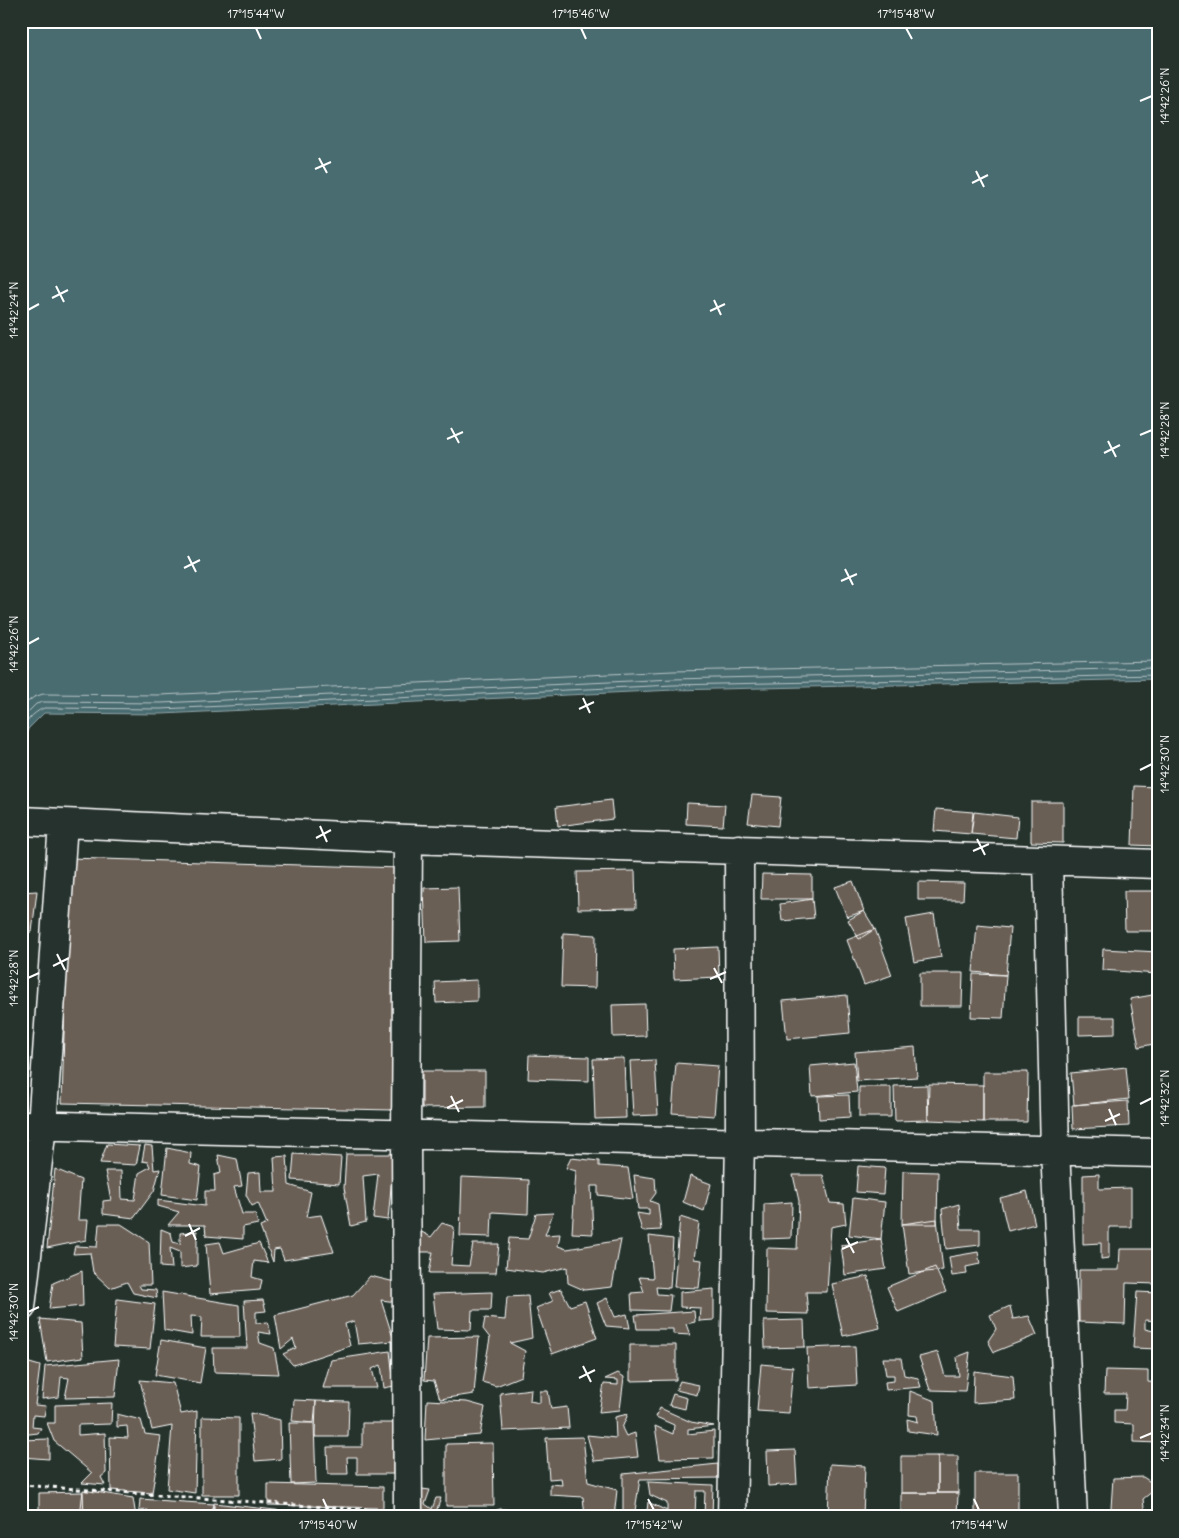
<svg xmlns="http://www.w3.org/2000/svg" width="1179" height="1538" font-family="Delius,sans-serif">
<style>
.water{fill:#4a6c71;stroke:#92a7aa}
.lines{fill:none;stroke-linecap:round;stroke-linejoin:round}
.shore{stroke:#b7c4c6;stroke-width:1}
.building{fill:#6a5f55;stroke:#fff}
.minor-casing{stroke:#fff;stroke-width:31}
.path{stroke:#fff;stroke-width:3;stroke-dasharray:4 4;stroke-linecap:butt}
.minor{stroke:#26332d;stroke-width:28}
.ticks{fill:none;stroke:#fff;stroke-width:2}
.neatline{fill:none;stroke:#fff;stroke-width:2}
.ticks-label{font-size:12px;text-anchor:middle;fill:#fff}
</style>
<rect width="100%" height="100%" fill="#26332d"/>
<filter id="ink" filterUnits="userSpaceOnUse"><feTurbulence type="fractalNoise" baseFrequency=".02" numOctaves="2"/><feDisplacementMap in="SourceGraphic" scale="10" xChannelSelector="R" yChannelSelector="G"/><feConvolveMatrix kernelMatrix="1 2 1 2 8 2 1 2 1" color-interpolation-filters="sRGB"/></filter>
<g filter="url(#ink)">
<!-- water -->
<path class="water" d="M21,21H1158V679L674,690L161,714L44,713L28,729L21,761Z"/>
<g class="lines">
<!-- shore -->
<path class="shore" d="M21,707L34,697L43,694L160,695L673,671L1158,661
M21,719L36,704L43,702L161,703L673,679L1158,668
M21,735C24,723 32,713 44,708L161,709L673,685L1158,675"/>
</g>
<!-- building -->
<path class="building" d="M1134,786L1158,787V846L1132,845Z
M752,795L781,797L778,826L748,823Z
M611,800L613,819L558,826L556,807Z
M1031,802H1063V843L1031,842Z
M687,803L725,805L723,826L686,824Z
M936,809L973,812L971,834L934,831Z
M974,812L1018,817L1016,838L971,834Z
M69,858L401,868L392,1110L62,1103Z
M635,871L636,908L578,909L577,872Z
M762,874L812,875V899H761Z
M853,881L864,911L847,917L835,887Z
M918,882L964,883L963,900H918Z
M458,887L460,941L426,942L424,888Z
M37,891L32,932H21V892Z
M1124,891H1158V931H1125Z
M812,899L814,918L782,921L780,904Z
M864,911L875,929L859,939L848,920Z
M934,914L941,957L914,962L906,919Z
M977,925L1010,928L1006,975L973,972Z
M875,929L892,975L864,985L847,940Z
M563,933L596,935L595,988L561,987Z
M718,947L719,977L674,979L673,949Z
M1103,949L1158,952V974L1102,970Z
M920,973H963L962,1006H920Z
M973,974L1006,975L1003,1018L971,1017Z
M477,980V1001L436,1003L435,982Z
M1158,994V1043L1139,1047L1130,999Z
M847,995L850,1033L787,1039L783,1001Z
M645,1004L646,1036L613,1037L612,1005Z
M1079,1017H1115V1034L1079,1035Z
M915,1047L917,1077L857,1081L855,1052Z
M529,1055L589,1057V1081L528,1079Z
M624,1058L626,1118L595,1119L593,1059Z
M655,1060L658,1115L633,1116L630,1061Z
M854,1062L857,1092L812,1096L810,1066Z
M676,1063L718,1066L714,1116L672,1113Z
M1126,1067L1129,1099L1074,1105L1071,1073Z
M422,1071H485V1107L422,1108Z
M983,1072H1028L1027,1122H983Z
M929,1084L983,1085V1122L928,1120Z
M927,1085L928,1120L895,1121L894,1086Z
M859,1087H891V1117H859Z
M849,1095L850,1117L819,1119L818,1096Z
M1128,1101L1129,1126L1073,1129L1072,1105Z
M107,1144L140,1146L136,1165L100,1163Z
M145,1145L152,1146L154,1170L160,1169L154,1191L134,1218L103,1214V1201L111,1200L105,1171H121L122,1199L135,1200L139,1173L150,1167L148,1162L142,1161Z
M167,1148L191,1153L190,1164L201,1167L197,1200L162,1195Z
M294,1154L341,1157L339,1184L292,1180Z
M346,1154H394L388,1220L373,1218L378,1174L363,1176L366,1222L351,1226L344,1188Z
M218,1155L237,1159L242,1186L234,1187L242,1214H255L258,1224L243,1227V1239L206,1236L205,1225H168L179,1212L158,1206V1200L205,1206V1191H215L214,1175L221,1173Z
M287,1156L289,1185L311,1192L306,1217L321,1215L334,1252L284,1260L280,1249L274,1250L273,1262L260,1227L267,1224L258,1203L252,1206L246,1195L248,1173L260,1172L261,1192H276L274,1157Z
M571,1158L599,1161V1166L628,1168L633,1199L598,1195V1186H591L593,1234L572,1233L576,1171L566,1168Z
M858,1166L885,1168L883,1194L856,1192Z
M55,1169L81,1180L78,1220H88L86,1240L47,1248Z
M903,1171L938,1172L937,1224H902Z
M1099,1174V1189L1131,1188V1227H1109V1258L1101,1259V1243L1083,1244V1175Z
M634,1175L655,1178L656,1193L650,1201L658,1204L661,1230L642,1231L637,1213L649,1215V1209H638Z
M793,1175H823L830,1203L844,1204L846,1224L831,1227L827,1292H806L808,1314L766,1313L767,1248L797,1249L799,1201Z
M690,1176L711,1184L704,1211L683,1202Z
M462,1177L529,1180L528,1214L492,1212L491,1237L460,1236Z
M1027,1191L1035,1224L1008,1231L1000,1198Z
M853,1198L885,1202L881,1239L849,1235Z
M792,1202L791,1238L764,1239V1204Z
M959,1204L961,1229H980V1245L946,1249L942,1209Z
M553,1213L545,1235L560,1234L558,1246L567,1249L621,1240L612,1287L584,1290L568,1283L567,1267L543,1273L506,1268L509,1238L528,1239L536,1214Z
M680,1217L699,1223L694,1259L702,1260L699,1288L674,1287Z
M937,1219L943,1270L909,1274L902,1224Z
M442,1223L454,1227L451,1265L469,1266L473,1244H499L496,1273H429L433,1252H421L418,1230L431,1237Z
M99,1224H121L149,1242L151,1285H139L141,1289L156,1290L157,1298L133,1293L127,1282L110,1288L93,1272L90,1253L73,1254L75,1246L97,1247Z
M161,1229L171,1233L173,1242L180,1244V1233L197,1231V1266L180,1268V1252L170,1248L172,1268L160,1267Z
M649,1236L673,1239L670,1288L656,1287L657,1294L671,1295L669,1311L632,1310L631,1293L644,1292L639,1277L653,1278Z
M881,1239L886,1269L845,1275L841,1245Z
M220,1242L224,1253L259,1243L268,1263L254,1261L252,1277L262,1280L260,1290L210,1294L206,1244Z
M1120,1249H1158V1284L1126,1283L1125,1324L1079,1322V1270H1119Z
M978,1252L980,1264L966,1267L967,1274L952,1276L949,1257Z
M935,1267L946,1292L898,1312L887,1287Z
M82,1271L83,1306L49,1309L53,1283Z
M370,1276L395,1282L396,1302L381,1300L394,1341L358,1344L354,1321L345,1324L350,1346L293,1365L283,1354L296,1348L293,1339L281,1349L275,1315L353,1295Z
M868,1276L880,1328L843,1336L832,1284Z
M561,1289L570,1306L585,1301L597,1338L552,1354L536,1308L553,1301L549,1293Z
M714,1289V1320L699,1321L700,1308L680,1307V1292Z
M162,1292L239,1305L240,1337H201L202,1317L191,1316L192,1335L164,1330Z
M492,1292L491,1310H472L471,1330L437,1329L433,1294Z
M1137,1292L1158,1293V1321L1145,1320V1329L1158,1332V1349L1133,1348Z
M528,1296L532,1338L510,1343L525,1351L521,1376L496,1386L482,1382L490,1338L483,1329L485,1318L505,1320L507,1297Z
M607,1298L615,1317L627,1314L630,1328L606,1326L597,1303Z
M117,1299L155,1304L150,1349L113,1347Z
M263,1300L266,1311L256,1312V1323L268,1322L271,1334L258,1332L260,1343L274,1348L279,1374L214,1372L213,1348H247L244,1301Z
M1010,1306L1013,1319L1029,1316L1037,1335L994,1352L988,1341L996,1329L990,1315Z
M694,1311L695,1322L686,1324L690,1335L673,1334V1329H637L635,1315Z
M40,1319L81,1323L83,1357L47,1362Z
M804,1320L805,1347L765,1348L764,1321Z
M479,1337L474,1394L440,1399L434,1381L424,1380L427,1338Z
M161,1340L206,1348L200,1383L155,1375Z
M630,1345H676V1380L630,1381Z
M855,1346L857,1385L809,1388L807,1348Z
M390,1351L394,1386L384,1388L381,1365L372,1369L377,1388H323L331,1360Z
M938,1352L945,1376H959L957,1357L970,1352L965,1391L930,1390L919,1357Z
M883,1358H901L904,1375L918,1378L921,1387L886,1390L885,1382L894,1381V1375H886Z
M119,1359L115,1397L65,1398L69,1378L61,1377L59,1397L42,1399L45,1366Z
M26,1362L40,1366L35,1405L46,1406L44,1416L33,1415L32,1427L41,1428L38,1433L21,1435V1386Z
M761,1364L793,1367L789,1413L757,1411Z
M1105,1370L1148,1371V1382L1158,1383V1443L1134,1442V1424L1114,1423V1410H1125L1126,1394H1104Z
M974,1371L1013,1376L1015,1400L973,1403Z
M618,1373L624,1377L620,1410L599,1412L604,1384L618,1385V1380L605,1379Z
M140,1380L173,1383L181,1414L197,1411L195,1493L167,1489L172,1426L152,1430Z
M680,1381L699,1385L697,1395L676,1390Z
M531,1389L530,1401L540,1403V1391H548L551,1409L567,1407L569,1428L503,1431L500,1393Z
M910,1391L935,1401L937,1435L908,1431L907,1419L918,1422L917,1416L909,1415Z
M673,1394L687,1398L685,1409L669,1405Z
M294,1400L316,1401L314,1423L292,1421Z
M427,1400L467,1402L485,1407L480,1435L425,1440Z
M316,1401L349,1402L348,1437H315Z
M112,1403L111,1424L78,1425V1435L105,1433L106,1473L101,1477L105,1485L82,1483L92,1473L54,1441L47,1423H55V1405Z
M660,1408L691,1422L714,1426L688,1429V1434L714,1431V1458L660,1459L655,1426L673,1434L674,1425L656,1417Z
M250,1413L280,1420L281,1459L255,1461Z
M117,1414L141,1420L145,1434L161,1436L152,1493L111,1490L110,1437L128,1438L127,1426L117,1427Z
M628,1414L622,1428L626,1436L635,1433L638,1457L594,1461L587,1435L616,1438L615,1417Z
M202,1417L239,1418V1495H202Z
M289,1423H314L316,1483L291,1484Z
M362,1423H393V1474H357V1457H347L348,1474H328L327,1447H362Z
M583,1437L588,1482L617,1490L614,1517H585L583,1497L550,1495V1484L562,1485L561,1478L549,1479L546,1438Z
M49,1439V1459L21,1457V1440Z
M493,1443L494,1506H446V1444Z
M795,1450L797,1484L768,1486L767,1451Z
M901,1456H938V1493H901Z
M938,1456H958V1493H938Z
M718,1464V1478L640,1479L634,1517H623V1474Z
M830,1464L865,1466L863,1517H828Z
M975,1473H1018V1517H975Z
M1143,1477L1158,1487L1143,1499L1145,1517H1117L1111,1508L1113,1478Z
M648,1482L713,1485L712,1517H704L705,1491H696L695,1517H663L647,1511L648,1502L667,1511V1503L650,1495Z
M268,1484L383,1487V1508L268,1505Z
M414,1488L430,1490L425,1504L432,1509L436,1498H441L436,1512L437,1517H414Z
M83,1490L133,1498L136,1517H80Z
M83,1492L84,1517H39V1493Z
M901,1493H958L957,1517H901Z
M140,1499L214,1504L211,1517H148V1510L139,1511Z
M214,1503L292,1512L293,1517H214Z
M500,1509L551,1512V1517H490L491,1512Z
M340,1513L397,1515L340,1517Z"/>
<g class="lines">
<defs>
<path id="minor" d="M21,821L408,839L1158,864
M1048,861L1055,1150L1073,1517
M21,1125L1158,1153
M21,1307L42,1126L63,823
M408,1517L406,1135L408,839
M732,1517L740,1142L739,849"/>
</defs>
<!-- minor casing -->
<use href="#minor" class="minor-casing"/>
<!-- path -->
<path class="path" d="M21,1485L378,1511"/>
<!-- minor -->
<use href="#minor" class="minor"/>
</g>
</g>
<!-- ticks -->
<path class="ticks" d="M256,28L261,39M581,28L586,39M906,28L912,39M1140,101L1152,96M319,158L327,173M315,169L331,162M976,171L984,187M972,183L988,175M56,286L64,302M52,298L68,290M714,300L721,315M28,310L39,304M710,311L725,304M451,428L459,443M1140,435L1152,430M447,439L463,432M1108,441L1116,457M1104,453L1120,445M188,556L196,572M184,568L200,560M845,569L853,585M841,581L857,574M28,644L39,638M583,698L590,713M579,709L594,702M1140,770L1152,764M320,826L327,842M316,838L331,830M977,839L985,855M973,851L989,844M57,954L65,970M53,966L69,958M714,968L722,983M28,978L39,973M710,979L726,972M451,1096L459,1112M1140,1104L1152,1098M447,1108L463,1100M1109,1109L1116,1125M1105,1121L1120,1114M189,1224L196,1240M185,1236L200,1228M846,1238L854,1253M842,1249L858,1242M28,1312L39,1307M583,1366L591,1382M579,1378L595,1370M1140,1438L1152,1433M323,1499L328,1510M648,1499L654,1510M974,1499L979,1510"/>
<!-- margin -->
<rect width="1179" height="1538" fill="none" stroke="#26332d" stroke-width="55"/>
<rect x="28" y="28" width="1124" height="1482" class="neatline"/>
<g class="ticks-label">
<text x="256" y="18">17°15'44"W</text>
<text x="581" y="18">17°15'46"W</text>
<text x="906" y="18">17°15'48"W</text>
<text transform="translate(1165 96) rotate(-90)" y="4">14°42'26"N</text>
<text transform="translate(14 310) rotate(-90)" y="4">14°42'24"N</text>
<text transform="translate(1165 430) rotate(-90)" y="4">14°42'28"N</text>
<text transform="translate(14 644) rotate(-90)" y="4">14°42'26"N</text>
<text transform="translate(1165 764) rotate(-90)" y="4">14°42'30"N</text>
<text transform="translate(14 978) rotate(-90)" y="4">14°42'28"N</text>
<text transform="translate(1165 1098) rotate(-90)" y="4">14°42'32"N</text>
<text transform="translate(14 1312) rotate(-90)" y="4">14°42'30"N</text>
<text transform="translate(1165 1433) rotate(-90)" y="4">14°42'34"N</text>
<text x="328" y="1529">17°15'40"W</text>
<text x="654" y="1529">17°15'42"W</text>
<text x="979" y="1529">17°15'44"W</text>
</g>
</svg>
